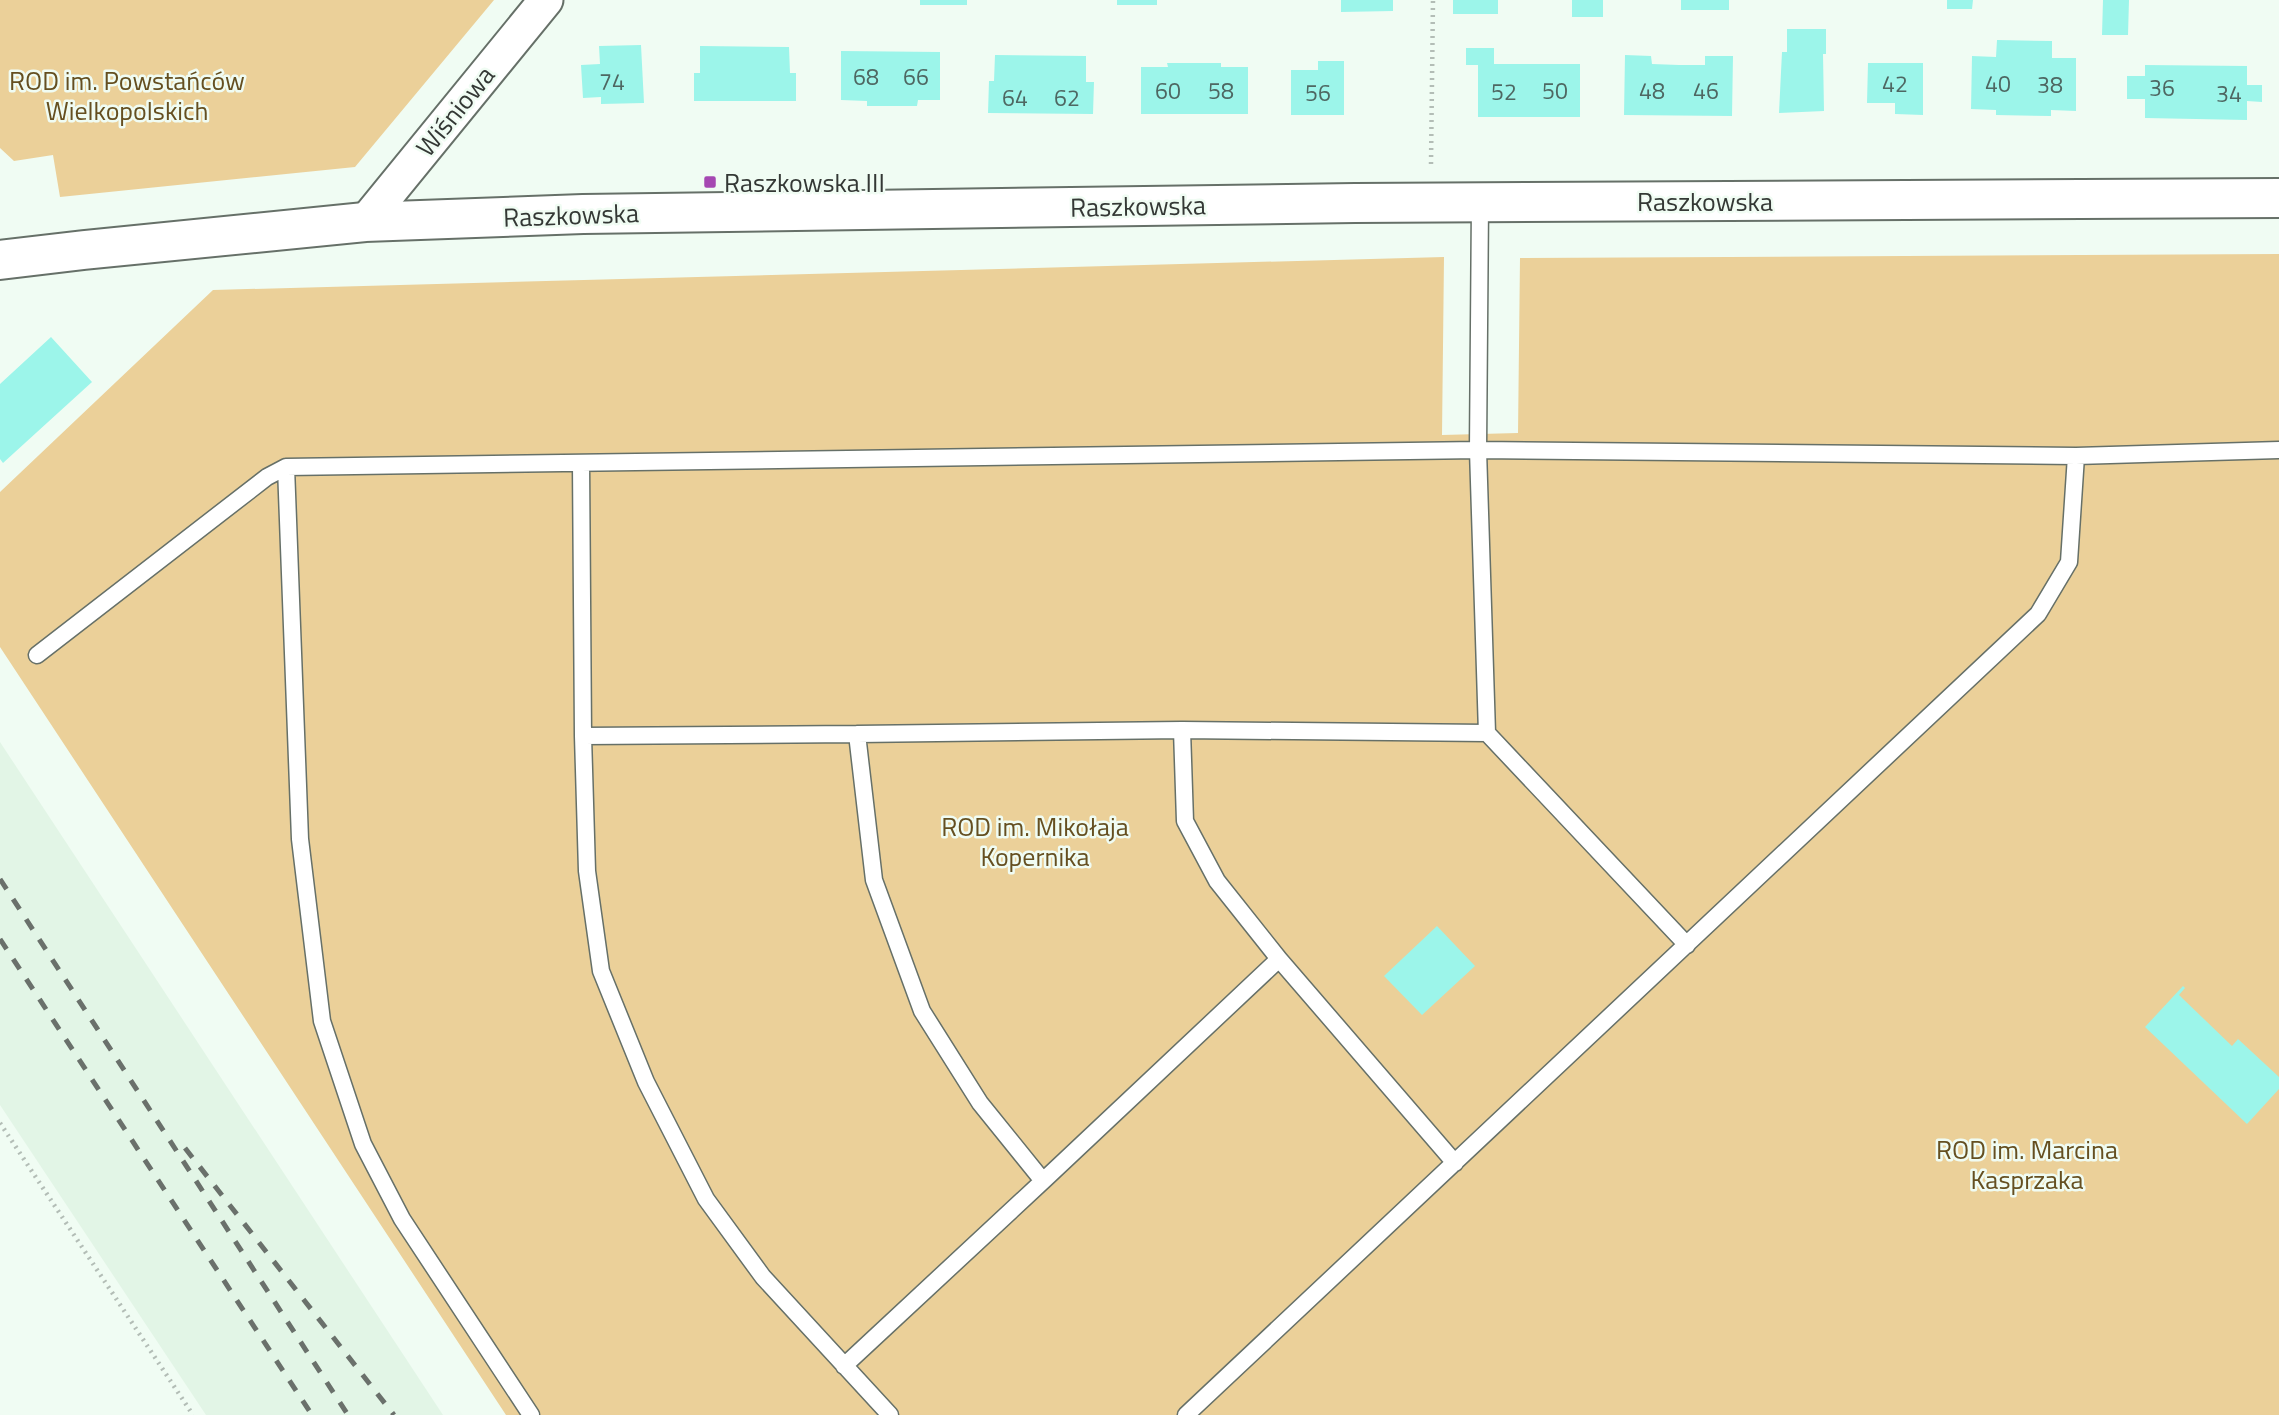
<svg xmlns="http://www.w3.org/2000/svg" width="2279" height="1415" font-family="'Titillium Web',sans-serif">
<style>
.built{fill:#e2f5e6}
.green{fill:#ebd099}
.building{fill:#9cf5ea}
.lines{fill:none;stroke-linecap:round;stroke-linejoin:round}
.lane-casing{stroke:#667068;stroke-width:19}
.street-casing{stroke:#667068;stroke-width:37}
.secondary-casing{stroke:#667068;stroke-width:42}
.path{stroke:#b3bdb6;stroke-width:4.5;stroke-dasharray:2 5;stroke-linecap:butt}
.lane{stroke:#fff;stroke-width:16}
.street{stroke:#fff;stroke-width:33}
.secondary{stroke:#fff;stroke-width:38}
.rail{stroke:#6a706b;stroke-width:5;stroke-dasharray:12 12;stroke-linecap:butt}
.poi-dot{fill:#a548b2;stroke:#f0fcf3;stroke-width:2.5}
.labels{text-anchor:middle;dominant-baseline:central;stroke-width:5;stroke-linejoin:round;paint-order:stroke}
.number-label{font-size:23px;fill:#4e6762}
.park-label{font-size:26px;fill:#654f20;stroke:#f0fcf3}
.street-label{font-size:26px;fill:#343835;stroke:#f0fcf3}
.poi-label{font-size:26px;fill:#343835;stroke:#f0fcf3;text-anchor:start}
</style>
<rect width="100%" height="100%" fill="#f0fcf3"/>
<!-- built -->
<path class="built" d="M0,742L443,1415H206L0,1105Z"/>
<!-- green -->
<path class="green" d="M0,0H494L355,167L60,197L53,155L14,161L0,148Z
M2279,254V1415H506L0,647V492L213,290L1444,257L1442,435L1518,433L1520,258Z"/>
<!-- building -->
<path class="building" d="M920,0H967V5H920Z
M1117,0H1157V5H1117Z
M1341,0H1393V11L1341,12Z
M1453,0H1498V14H1453Z
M1572,0H1603V17H1572Z
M1681,0H1729V10H1681Z
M1947,0H1973L1972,9H1947Z
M2103,0H2129L2128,35H2102Z
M1787,29H1826V54H1823L1824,111L1779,113L1782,52H1787Z
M1997,40L2052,41V58H2076V111L2051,110V116L1996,115V110L1971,109L1972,56L1996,57Z
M641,45L644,103L601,104V97L583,98L581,65L600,64L599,46Z
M700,46L789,47L790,73H796V101H694V73H700Z
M1466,48H1494V64H1580V117H1478V65H1466Z
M841,51L940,52V100H918L917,106H867V101L841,100Z
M995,55L1086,56V82H1094L1093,114L988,113L989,81H994Z
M1625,55L1651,56L1652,64L1679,65H1705V56H1733L1732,116L1624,115Z
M1318,61H1344V115H1291V70H1318Z
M1167,63H1221V67H1248V114H1141V67H1168Z
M1868,63H1923V115L1895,114V103H1867Z
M2145,65L2247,66V85H2262V102L2247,101V120L2145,118V99H2127V76H2145Z
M51,337L92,382L3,463L0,459V384Z
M1437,926L1475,966L1422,1015L1384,976Z
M2183,986L2185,988L2179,995L2232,1046L2238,1039L2279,1077V1089L2247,1124L2145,1027Z"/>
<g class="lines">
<defs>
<path id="lane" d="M1480,203L1478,450L1487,733L1687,945
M581,463L583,736L587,871L601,971L646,1082L706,1199L763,1277L890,1415
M286,467L300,839L322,1021L363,1144L402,1219L531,1415
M37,655L267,477L286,467L1478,450L2076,456L2279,450
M1182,730L1487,733
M857,734L1182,730L1185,821L1217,881L1279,959L1043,1181
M583,736L857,734L874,880L922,1011L980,1103L1043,1181L844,1366
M1279,959L1455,1163
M1186,1415L2038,614L2069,562L2076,456"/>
<path id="street" d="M365,222L546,0"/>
<path id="secondary" d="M0,260L84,250L365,222L583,214L1355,203L2279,198"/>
</defs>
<!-- lane casing -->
<use href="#lane" class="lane-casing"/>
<!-- street casing -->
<use href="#street" class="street-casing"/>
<!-- secondary casing -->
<use href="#secondary" class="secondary-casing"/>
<!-- path -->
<path class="path" d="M1431,164L1433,0
M0,1123L193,1415"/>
<!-- lane -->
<use href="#lane" class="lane"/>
<!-- street -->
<use href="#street" class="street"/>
<!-- secondary -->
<use href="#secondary" class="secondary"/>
<!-- rail -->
<path class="rail" d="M0,879L348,1415
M0,939L312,1415
M185,1148L394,1415"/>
</g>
<!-- markers -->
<rect class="poi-dot" x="703" y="175" width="14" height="14" rx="3.5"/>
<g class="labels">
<!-- number labels -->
<g class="number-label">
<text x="866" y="76">68</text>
<text x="916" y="76">66</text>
<text x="612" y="81">74</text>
<text x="1895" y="83">42</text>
<text x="1998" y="83">40</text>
<text x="2050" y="84">38</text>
<text x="2162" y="87">36</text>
<text x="1168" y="90">60</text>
<text x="1221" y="90">58</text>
<text x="1555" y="90">50</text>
<text x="1652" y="90">48</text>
<text x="1706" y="90">46</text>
<text x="1504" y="91">52</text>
<text x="1318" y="92">56</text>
<text x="2229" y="93">34</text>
<text x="1015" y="97">64</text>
<text x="1067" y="97">62</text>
</g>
<!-- park labels -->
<g class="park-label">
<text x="127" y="80">ROD im. Powstańców<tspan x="127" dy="30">Wielkopolskich</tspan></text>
<text x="1035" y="826">ROD im. Mikołaja<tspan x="1035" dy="30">Kopernika</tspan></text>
<text x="2027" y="1149">ROD im. Marcina<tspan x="2027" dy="30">Kasprzaka</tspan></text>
</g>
<!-- street labels -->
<g class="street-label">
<text transform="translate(455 111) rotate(-51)">Wiśniowa</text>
<text x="1705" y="201">Raszkowska</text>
<text transform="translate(1138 206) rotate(-1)">Raszkowska</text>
<text transform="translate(571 215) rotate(-2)">Raszkowska</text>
</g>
<!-- poi labels -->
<g class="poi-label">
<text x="724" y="182">Raszkowska III</text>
</g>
</g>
</svg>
